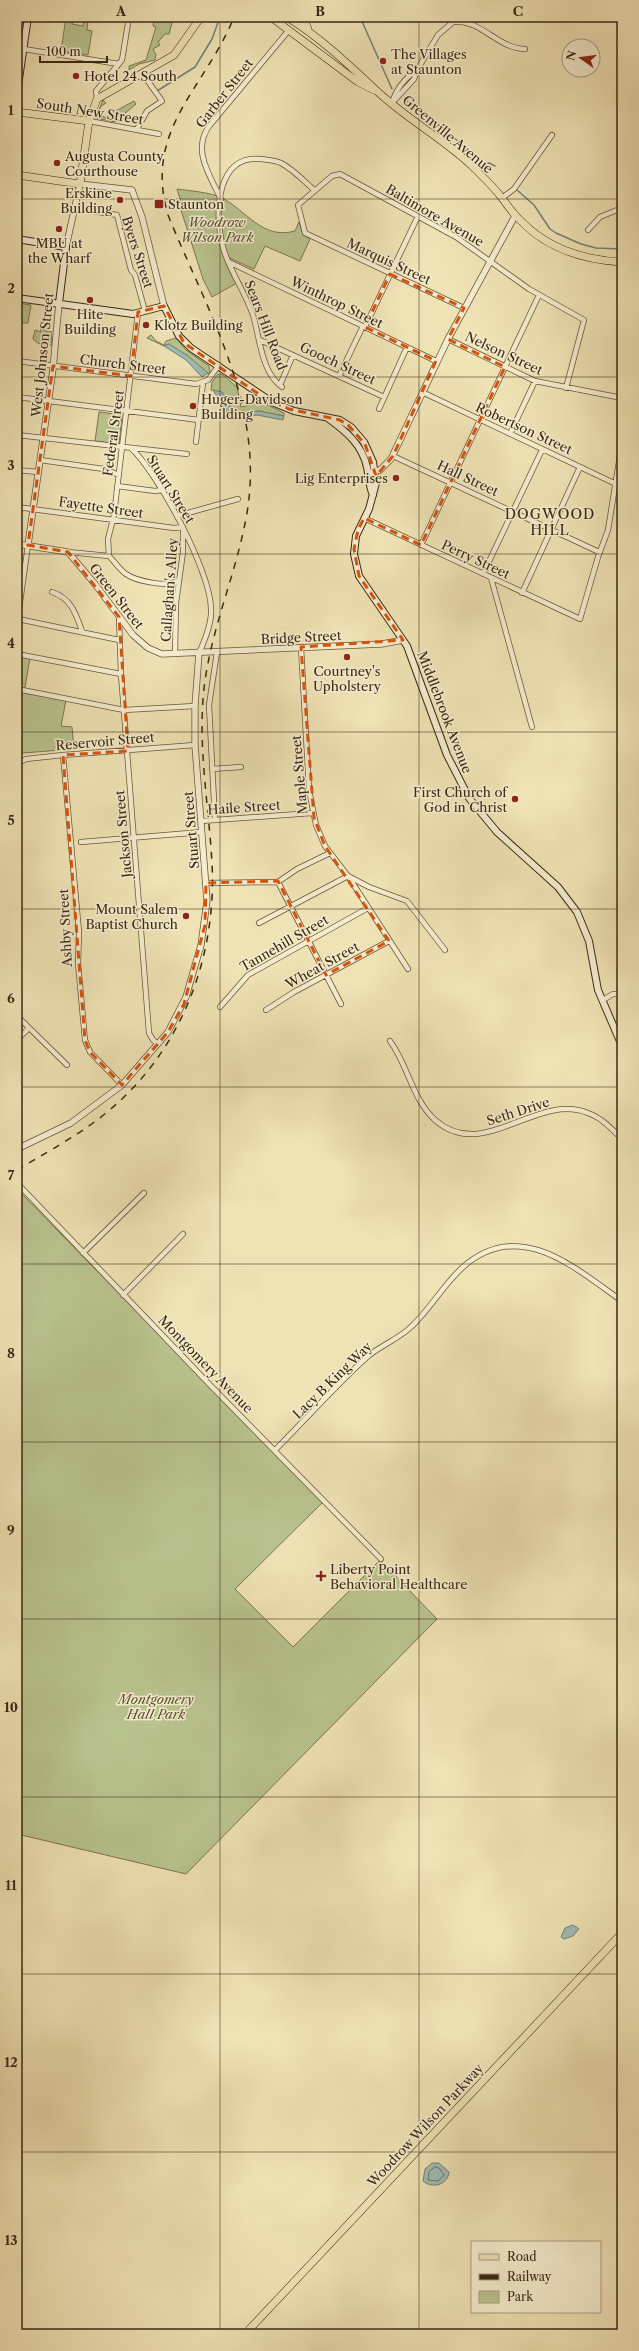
<svg xmlns="http://www.w3.org/2000/svg" width="639" height="2351" font-family="'Libre Caslon Text',serif">
<style>
.green{fill:#b9c38e;stroke:#7a7650}
.water{fill:#9dbcb6;stroke:#758174}
.lines{fill:none;stroke-linecap:round;stroke-linejoin:round}
.shore{stroke:#6c7264;stroke-width:1}
.stream{stroke:#758174;stroke-width:1.5}
.minor-casing{stroke:#67573a;stroke-width:6}
.tertiary-casing{stroke:#67573a;stroke-width:7}
.secondary-casing{stroke:#3a2912;stroke-width:8}
.primary-casing{stroke:#3a2912;stroke-width:8}
.trunk-casing{stroke:#3a2912;stroke-width:8}
.minor{stroke:#f5ecce;stroke-width:4.5}
.tertiary{stroke:#f5ecce;stroke-width:5.5}
.secondary{stroke:#f5ecce;stroke-width:6}
.primary{stroke:#efe2b4;stroke-width:7}
.trunk{stroke:#efe2b4;stroke-width:7}
.rail{stroke:#3a2912;stroke-width:1.5;stroke-dasharray:7 7;stroke-linecap:butt}
.marked{fill:none;stroke:#d7540d;stroke-width:3;stroke-dasharray:8 5;stroke-linejoin:round}
.grid{fill:none;stroke:#3a2912;stroke-width:1;stroke-opacity:0.55}
.poi-dot{fill:#8f2418;stroke:#f5ecce;stroke-width:1.5}
.labels{text-anchor:middle;dominant-baseline:central;stroke-width:3;stroke-linejoin:round;paint-order:stroke}
.poi-label{font-size:13px;fill:#3a2912;stroke:#f5ecce;text-anchor:start}
.street-label{font-size:13px;fill:#3a2912;stroke:#f5ecce}
.park-label{font-size:13px;font-style:italic;fill:#5a5031;stroke:#f5ecce}
.neighbourhood-label{font-size:14px;letter-spacing:1px;fill:#3a2912;stroke:#f5ecce}
.neatline{fill:none;stroke:#3a2912;stroke-width:1.5}
.grid-label{font-size:13px;text-anchor:middle;font-weight:bold;fill:#3a2912}
</style>
<rect width="100%" height="100%" fill="#efe2b4"/>
<filter id="stains"><feTurbulence type="fractalNoise" baseFrequency=".005" numOctaves="4"/><feColorMatrix values="0 0 0 0 .2 0 0 0 0 .09 0 0 0 0 .02 0 0 0 .5 -.17"/></filter>
<radialGradient id="worn" r=".72"><stop offset=".6" stop-color="#630" stop-opacity="0"/><stop offset="1" stop-color="#630" stop-opacity=".3"/></radialGradient>
<!-- green -->
<path class="green" d="M66,17L73,18L72,24L83,26L84,20H88L87,30L92,31L88,55L61,51Z
M154,17L180,18V20L173,19L169,34H165L158,42L160,45L153,49L156,55L155,60L139,64L129,70V66L146,60L156,27L153,26Z
M103,100L106,103L101,106L97,114L109,119L114,112L134,101L136,104L115,122L96,118Z
M177,189C191,191 209,192 222,198C247,211 262,240 295,231L299,222L303,235L310,239L300,261L265,246L254,269L225,256L237,283L212,297L203,279L181,210L183,208Z
M17,303L31,305L28,323H17Z
M40,326H45L44,330L49,332L51,331L52,345H45L44,342L39,344L33,339L35,330L41,332Z
M151,335L156,341L164,345L166,341L176,338L186,350L209,366L210,372L208,374L188,356L168,344L164,346L147,338Z
M218,374L223,375L237,387L241,407L254,404V398L284,413V416L259,411L242,414L233,411L222,392L211,390L212,382Z
M99,412L122,415L119,444L95,441Z
M17,655L30,658L24,693L66,700L61,726L72,727L74,749L23,753L17,757Z
M17,1189L323,1502L235,1589L293,1647L380,1560L437,1619L186,1874L17,1834Z"/>
<!-- water -->
<path class="water" d="M169,344L188,356L208,373L202,377L186,360L164,346Z
M213,390L222,392L231,408L238,413L259,411L284,416L283,420L257,415L233,418L228,414Z
M573,1925L579,1929L573,1936L564,1939L561,1937L565,1928Z
M432,2163H439L449,2172C448,2185 432,2189 423,2181L425,2169Z"/>
<g class="lines">
<!-- shore -->
<path class="shore" d="M435,2167L439,2168L444,2175L438,2181L428,2180L429,2172Z"/>
<!-- stream -->
<path class="stream" d="M360,17L392,89
M157,91L195,67L212,39L220,17
M405,97L411,106L466,147L483,164L489,163L495,166
M517,190L534,205L550,229L556,233L581,244L596,248L622,249
M107,210V206"/>
<defs>
<path id="minor" d="M191,17L197,23
M17,48L119,64
M97,99L96,91L122,60L129,17
M392,103L414,79L417,70L438,35L453,22C480,18 498,49 525,49
M392,103C396,89 405,78 417,70
M89,121L159,134
M137,129L147,111L162,101L142,73
M502,198L514,189L552,135
M221,199C210,176 191,149 210,125L289,30
M75,208L117,215L131,270L135,275L145,311
M588,230L600,217L622,208
M229,262L436,361
M464,308L305,233L298,205L332,176L340,174L456,237L529,289L584,320L566,388
M365,327L418,216
M448,339L535,381L622,398
M260,340L384,397
M17,361L196,384L208,380L219,365
M339,376L363,326
M280,385L293,355
M282,387C261,372 260,338 253,315C244,289 226,266 221,239C215,209 218,154 261,159C267,160 275,160 281,163C294,170 304,181 314,190
M422,392L616,484
M17,397L199,420
M379,409L407,347
M510,434L535,381
M17,435L187,454
M196,442L203,383
M131,448C158,473 211,572 211,609C212,623 205,640 199,653
M393,456L599,552
M40,460L104,469L119,475
M17,470L38,472
M117,486L155,491L162,490
M17,507L174,528L183,527V552L176,603L175,654
M177,516L238,499
M364,518L580,619L598,557L608,530L622,443
M421,545L539,295
M68,552L109,556C115,562 119,569 126,574C136,581 171,589 179,579
M109,556L108,539L114,515L138,312
M483,574L542,450
M491,578L532,727
M52,592C71,598 76,614 82,631
M522,593L580,467
M119,617L121,674L149,1033L153,1040L158,1044
M18,619L119,640
M17,624L28,545
M301,647L309,790L316,825L325,846L348,876L408,969
M17,654L121,674
M17,689L124,710L195,706
M63,755L79,932L78,963L85,1040L90,1052L122,1085
M17,764L26,759L63,755L195,745
M212,769L241,767
M215,820L209,705L217,652
M201,821L312,813
M81,842L202,832
M278,882L341,1004
M206,883L278,882L297,869L330,853
M259,923L348,876L369,887L407,901L445,950
M603,1000L613,994H622
M220,1007L248,975L368,908
M266,1010L294,992L389,941
M17,1016L67,1065
M17,1040L29,1028
M390,1041C408,1065 412,1099 435,1120C484,1163 536,1092 588,1113C602,1118 612,1129 622,1139
M17,1183L212,1387L381,1559
M83,1253L144,1193
M123,1295L183,1234
M275,1450C306,1419 335,1386 367,1357C381,1345 399,1339 412,1326C431,1308 444,1284 463,1267C519,1217 575,1268 622,1301"/>
<path id="tertiary" d="M66,247L80,184L132,190L142,217L164,306
M368,473L380,470L391,459L448,339L515,216
M17,544L68,552L95,584L133,635L148,648L162,654L382,644L403,640
M28,545L53,369L59,303
M17,1149L71,1123L122,1085L168,1032L186,997L201,945L207,901L195,745V706L199,653"/>
<path id="secondary" d="M17,93L28,17
M17,239L66,247L59,303
M17,298L133,314L164,306L179,336L191,348L272,402L294,411L340,420L351,427L364,442L373,462L376,483L369,509L356,536L354,554L359,576L407,646L447,755L469,798L497,832L558,887L577,912L589,941L598,990L622,1046
M329,419C347,432 362,445 367,467C369,476 369,487 373,495"/>
<path id="primary" d="M271,17L358,82L374,90
M287,17C321,38 349,65 378,92C407,119 442,138 471,165C481,175 493,186 502,198C508,206 513,214 521,221C548,249 584,260 622,262
M303,17L308,29
M17,112L89,121
M17,175L80,184L89,121L97,99L174,55L201,17"/>
<path id="trunk" d="M245,2334L622,1933"/>
</defs>
<!-- minor casing -->
<use href="#minor" class="minor-casing"/>
<!-- tertiary casing -->
<use href="#tertiary" class="tertiary-casing"/>
<!-- secondary casing -->
<use href="#secondary" class="secondary-casing"/>
<!-- primary casing -->
<use href="#primary" class="primary-casing"/>
<!-- trunk casing -->
<use href="#trunk" class="trunk-casing"/>
<!-- minor -->
<use href="#minor" class="minor"/>
<!-- tertiary -->
<use href="#tertiary" class="tertiary"/>
<!-- secondary -->
<use href="#secondary" class="secondary"/>
<!-- primary -->
<use href="#primary" class="primary"/>
<!-- trunk -->
<use href="#trunk" class="trunk"/>
<!-- rail -->
<path class="rail" d="M17,1170C47,1152 79,1135 106,1113C181,1052 217,958 212,863C209,809 199,754 203,699C208,634 236,577 247,513C265,406 207,311 168,215C143,129 205,89 234,17"/>
</g>
<!-- marked area -->
<path class="marked" d="M390,274L464,308L448,339L505,367L421,545L364,518L358,530L354,549L359,576L403,640L301,647L314,818L325,846L389,941L326,975L278,881L206,883L205,925L184,1004L168,1032L122,1085L90,1052L85,1040L63,755L128,751L119,617L68,552L28,545L53,366L131,376L138,312L164,306L184,343L263,397L289,409L340,420L348,425L365,444L376,476L393,456L436,361L365,327Z"/>
<!-- grid -->
<path class="grid" d="M220,17V2334M419,17V2334M17,199H622M17,377H622M17,554H622M17,732H622M17,909H622M17,1087H622M17,1264H622M17,1442H622M17,1619H622M17,1797H622M17,1974H622M17,2152H622"/>
<!-- markers -->
<g class="poi-dot">
<circle cx="383" cy="61" r="4"/>
<circle cx="76" cy="76" r="4"/>
<circle cx="57" cy="163" r="4"/>
<circle cx="120" cy="200" r="4"/>
<rect x="154" y="199" width="10" height="10" rx="2"/>
<circle cx="59" cy="229" r="4"/>
<circle cx="90" cy="300" r="4"/>
<circle cx="146" cy="325" r="4"/>
<circle cx="193" cy="406" r="4"/>
<circle cx="396" cy="478" r="4"/>
<circle cx="347" cy="657" r="4"/>
<circle cx="515" cy="799" r="4"/>
<circle cx="186" cy="916" r="4"/>
<path d="M319 1570h4v4h4v4h-4v4h-4v-4h-4v-4h4z"/>
</g>
<g class="labels">
<!-- poi labels -->
<g class="poi-label">
<text x="391" y="54">The Villages<tspan x="391" dy="15">at Staunton</tspan></text>
<text x="84" y="76">Hotel 24 South</text>
<text x="65" y="156">Augusta County<tspan x="65" dy="15">Courthouse</tspan></text>
<text x="112" y="193" text-anchor="end">Erskine<tspan x="112" dy="15">Building</tspan></text>
<text x="168" y="204">Staunton</text>
<text x="59" y="243" text-anchor="middle">MBU at<tspan x="59" dy="15">the Wharf</tspan></text>
<text x="90" y="314" text-anchor="middle">Hite<tspan x="90" dy="15">Building</tspan></text>
<text x="154" y="325">Klotz Building</text>
<text x="201" y="399">Huger-Davidson<tspan x="201" dy="15">Building</tspan></text>
<text x="388" y="478" text-anchor="end">Lig Enterprises</text>
<text x="347" y="671" text-anchor="middle">Courtney's<tspan x="347" dy="15">Upholstery</tspan></text>
<text x="507" y="792" text-anchor="end">First Church of<tspan x="507" dy="15">God in Christ</tspan></text>
<text x="178" y="909" text-anchor="end">Mount Salem<tspan x="178" dy="15">Baptist Church</tspan></text>
<text x="330" y="1569">Liberty Point<tspan x="330" dy="15">Behavioral Healthcare</tspan></text>
</g>
<!-- street labels -->
<g class="street-label">
<text transform="translate(224 93) rotate(-52)">Garber Street</text>
<text transform="translate(90 111) rotate(9)">South New Street</text>
<text transform="translate(448 134) rotate(40)">Greenville Avenue</text>
<text transform="translate(435 215) rotate(30)">Baltimore Avenue</text>
<text transform="translate(138 252) rotate(72)">Byers Street</text>
<text transform="translate(389 261) rotate(25)">Marquis Street</text>
<text transform="translate(337 302) rotate(26)">Winthrop Street</text>
<text transform="translate(266 325) rotate(69)">Sears Hill Road</text>
<text transform="translate(504 353) rotate(25)">Nelson Street</text>
<text transform="translate(42 355) rotate(-84)">West Johnson Street</text>
<text transform="translate(338 363) rotate(25)">Gooch Street</text>
<text transform="translate(123 364) rotate(7)">Church Street</text>
<text transform="translate(524 428) rotate(25)">Robertson Street</text>
<text transform="translate(113 433) rotate(-82)">Federal Street</text>
<text transform="translate(468 478) rotate(25)">Hall Street</text>
<text transform="translate(171 489) rotate(58)">Stuart Street</text>
<text transform="translate(101 507) rotate(8)">Fayette Street</text>
<text transform="translate(476 559) rotate(25)">Perry Street</text>
<text transform="translate(169 590) rotate(-86)">Callaghan's Alley</text>
<text transform="translate(117 596) rotate(52)">Green Street</text>
<text transform="translate(301 637) rotate(-3)">Bridge Street</text>
<text transform="translate(445 712) rotate(69)">Middlebrook Avenue</text>
<text transform="translate(105 741) rotate(-5)">Reservoir Street</text>
<text transform="translate(299 775) rotate(-95)">Maple Street</text>
<text transform="translate(244 807) rotate(-4)">Haile Street</text>
<text transform="translate(191 830) rotate(-95)">Stuart Street</text>
<text transform="translate(123 834) rotate(-95)">Jackson Street</text>
<text transform="translate(65 928) rotate(-93)">Ashby Street</text>
<text transform="translate(284 943) rotate(-30)">Tannehill Street</text>
<text transform="translate(322 965) rotate(-29)">Wheat Street</text>
<text transform="translate(518 1111) rotate(-18)">Seth Drive</text>
<text transform="translate(206 1364) rotate(46)">Montgomery Avenue</text>
<text transform="translate(332 1380) rotate(-44)">Lacy B King Way</text>
<text transform="translate(425 2125) rotate(-47)">Woodrow Wilson Parkway</text>
</g>
<!-- park labels -->
<g class="park-label">
<text x="217" y="222">Woodrow<tspan x="217" dy="15">Wilson Park</tspan></text>
<text x="156" y="1699">Montgomery<tspan x="156" dy="15">Hall Park</tspan></text>
</g>
<!-- neighbourhood labels -->
<g class="neighbourhood-label">
<text x="550" y="514">DOGWOOD<tspan x="550" dy="16">HILL</tspan></text>
</g>
</g>
<!-- margin -->
<rect width="639" height="2351" fill="none" stroke="#efe2b4" stroke-width="44"/>
<!-- legend -->
<rect x="471" y="2241" width="130" height="72" fill="#f5ecce" stroke="#aa9e83"/>
<rect x="479" y="2254" width="20" height="6" fill="#efe2b4" stroke="#aa9e83"/>
<text x="507" y="2261" font-size="12" fill="#3a2912">Road</text>
<rect x="479" y="2274" width="20" height="6" fill="#3a2912" stroke="#aa9e83"/>
<text x="507" y="2281" font-size="12" fill="#3a2912">Railway</text>
<rect x="479" y="2291" width="20" height="12" fill="#b9c38e" stroke="#aa9e83"/>
<text x="507" y="2301" font-size="12" fill="#3a2912">Park</text>
<!-- north arrow -->
<g transform="translate(581 58) rotate(284)"><circle r="19" fill="#f5ecce" stroke="#aa9e83"/>
<path d="M0-3L7 15L0 10L-7 15Z" fill="#8f2418"/>
<text y="-6" font-size="11" font-weight="bold" text-anchor="middle" fill="#3a2912">N</text>
</g>
<!-- scale -->
<path d="M40 56v6h67v-6" fill="none" stroke="#3a2912" stroke-width="2"/>
<text x="46" y="56" font-size="12" fill="#3a2912" stroke="#f5ecce" stroke-width="3" paint-order="stroke">100 m</text>
<rect x="22" y="22" width="595" height="2307" class="neatline"/>
<g class="grid-label">
<text x="121" y="16">A</text>
<text x="320" y="16">B</text>
<text x="518" y="16">C</text>
<text x="11" y="115">1</text>
<text x="11" y="293">2</text>
<text x="11" y="470">3</text>
<text x="11" y="648">4</text>
<text x="11" y="825">5</text>
<text x="11" y="1003">6</text>
<text x="11" y="1180">7</text>
<text x="11" y="1358">8</text>
<text x="11" y="1535">9</text>
<text x="11" y="1712">10</text>
<text x="11" y="1890">11</text>
<text x="11" y="2067">12</text>
<text x="11" y="2245">13</text>
</g>
<rect width="100%" height="100%" filter="url(#stains)"/>
<rect width="100%" height="100%" fill="url(#worn)"/>
</svg>
